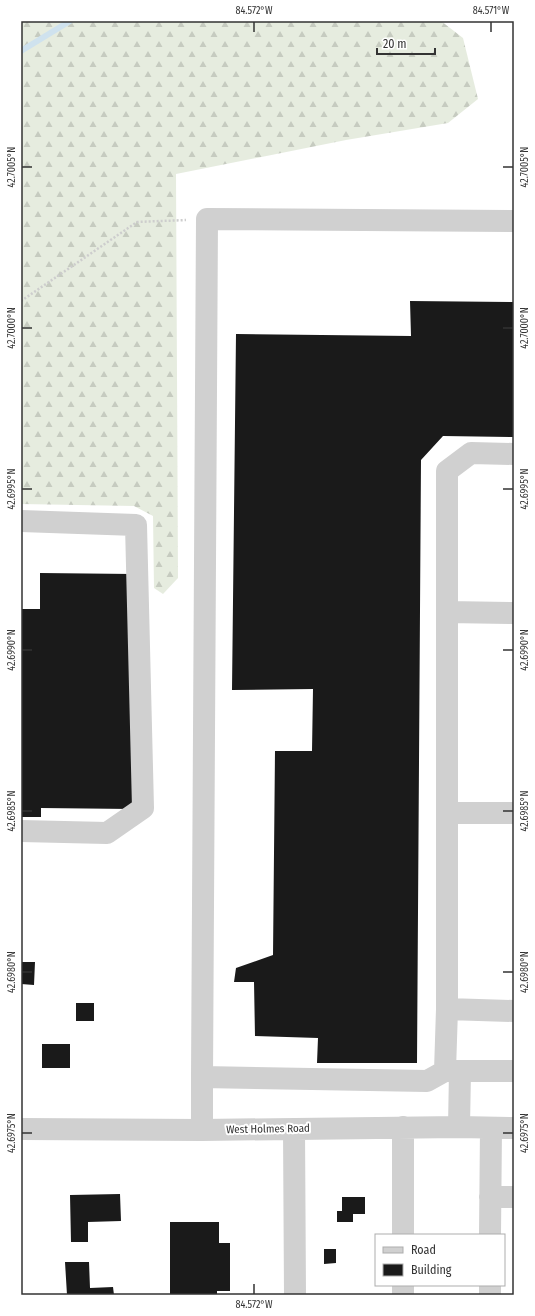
<svg xmlns="http://www.w3.org/2000/svg" width="535" height="1316" font-family="'Fira Sans Condensed',sans-serif">
<style>
.forest{fill:url(#forest-firs)}
.lines{fill:none;stroke-linecap:round;stroke-linejoin:round}
.stream{stroke:#cfe2ee;stroke-width:6}
.building{fill:#1a1a1a}
.path{stroke:#cdcdcd;stroke-width:2.5;stroke-dasharray:2 2;stroke-linecap:butt}
.minor{stroke:#d0d0d0;stroke-width:22}
.ticks{fill:none;stroke:#333;stroke-width:1.5}
.labels{text-anchor:middle;dominant-baseline:central;stroke-width:4;stroke-linejoin:round;paint-order:stroke}
.street-label{font-size:11px;fill:#333;stroke:#fff}
.neatline{fill:none;stroke:#333;stroke-width:1.5}
.ticks-label{font-size:10px;text-anchor:middle;fill:#333}
</style>
<defs>
<pattern id="forest-firs" width="22" height="20" patternUnits="userSpaceOnUse"><rect width="22" height="20" fill="#e6ecdf"/><path d="M5 1l3.5 6h-7zM16 11l3.5 6h-7z" fill="#c6cbc0"/></pattern>
</defs>
<rect width="100%" height="100%" fill="#fff"/>
<!-- forest -->
<path class="forest" d="M21,21H441L463,38L478,99L448,123L346,140L176,174L178,578L163,594L154,588L153,516L134,506L21,504Z"/>
<g class="lines">
<!-- stream -->
<path class="stream" d="M21,51L70,21"/>
</g>
<!-- building -->
<path class="building" d="M410,301L514,302V437L443,436L421,460L417,1063H317L318,1038L255,1036L254,982H234L236,968L273,955L275,751H312L313,689L232,690L236,334L411,336Z
M40,573L133,574L132,809L41,808V817H21V609H40Z
M21,962H35L34,985L21,984Z
M76,1003H94V1021H76Z
M42,1044H70V1068H42Z
M120,1194L121,1221L88,1222V1242H71L70,1195Z
M342,1197H365V1214H353V1222H337V1211H342Z
M170,1222H219V1243H230V1291H217V1295H170Z
M324,1249H336V1263L324,1264Z
M65,1262H89L90,1288L113,1287L114,1295H67Z"/>
<g class="lines">
<!-- path -->
<path class="path" d="M21,301L137,222L186,220"/>
<!-- minor -->
<path class="minor" d="M514,454L471,453L447,471V1009L445,1071H514
M21,521L136,525L143,808L107,833L21,831
M447,612L514,613
M447,813H514
M447,1009L514,1011
M445,1071L427,1081L202,1077L207,219L514,221
M202,1077V1130
M459,1127L460,1071
M21,1129L202,1130L459,1127L514,1128
M294,1129L295,1295
M490,1197H514
M403,1235V1127
M490,1235L491,1128
M403,1285V1295
M490,1295V1285"/>
</g>
<!-- ticks -->
<path class="ticks" d="M254,22V32M491,22V32M22,167H32M503,167H513M22,328H32M503,328H513M22,489H32M503,489H513M22,650H32M503,650H513M22,811H32M503,811H513M22,972H32M503,972H513M22,1133H32M503,1133H513M254,1284V1294"/>
<g class="labels">
<!-- street labels -->
<g class="street-label">
<text transform="translate(268 1129) rotate(-1)">West Holmes Road</text>
</g>
</g>
<!-- border -->
<rect width="535" height="1316" fill="none" stroke="#ffffff" stroke-width="44"/>
<!-- legend -->
<rect x="375" y="1234" width="130" height="52" fill="#ffffff" stroke="#adadad"/>
<rect x="383" y="1247" width="20" height="6" fill="#d0d0d0" stroke="#adadad"/>
<text x="411" y="1254" font-size="12" fill="#333333">Road</text>
<rect x="383" y="1264" width="20" height="12" fill="#1a1a1a" stroke="#adadad"/>
<text x="411" y="1274" font-size="12" fill="#333333">Building</text>
<!-- scale -->
<path d="M377 48v6h58v-6" fill="none" stroke="#333333" stroke-width="2"/>
<text x="383" y="48" font-size="12" fill="#333333" stroke="#ffffff" stroke-width="3" paint-order="stroke">20 m</text>
<rect x="22" y="22" width="491" height="1272" class="neatline"/>
<g class="ticks-label">
<text x="254" y="14">84.572°W</text>
<text x="491" y="14">84.571°W</text>
<text transform="translate(11 167) rotate(-90)" y="4">42.7005°N</text>
<text transform="translate(524 167) rotate(-90)" y="4">42.7005°N</text>
<text transform="translate(11 328) rotate(-90)" y="4">42.7000°N</text>
<text transform="translate(524 328) rotate(-90)" y="4">42.7000°N</text>
<text transform="translate(11 489) rotate(-90)" y="4">42.6995°N</text>
<text transform="translate(524 489) rotate(-90)" y="4">42.6995°N</text>
<text transform="translate(11 650) rotate(-90)" y="4">42.6990°N</text>
<text transform="translate(524 650) rotate(-90)" y="4">42.6990°N</text>
<text transform="translate(11 811) rotate(-90)" y="4">42.6985°N</text>
<text transform="translate(524 811) rotate(-90)" y="4">42.6985°N</text>
<text transform="translate(11 972) rotate(-90)" y="4">42.6980°N</text>
<text transform="translate(524 972) rotate(-90)" y="4">42.6980°N</text>
<text transform="translate(11 1133) rotate(-90)" y="4">42.6975°N</text>
<text transform="translate(524 1133) rotate(-90)" y="4">42.6975°N</text>
<text x="254" y="1308">84.572°W</text>
</g>
</svg>
